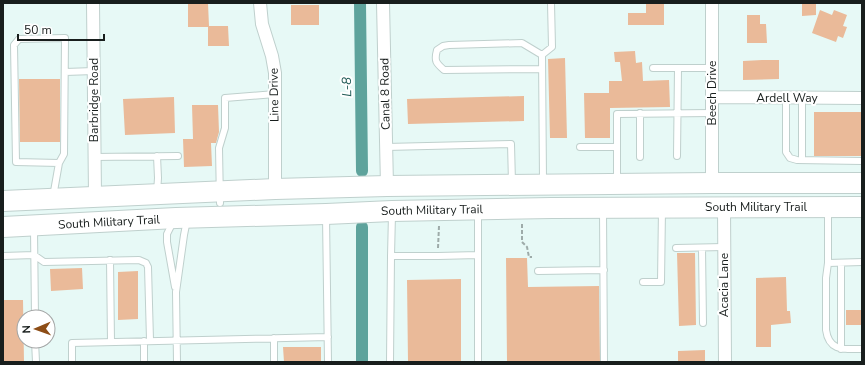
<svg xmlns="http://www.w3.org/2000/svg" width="865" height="365" font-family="'Nunito Sans',sans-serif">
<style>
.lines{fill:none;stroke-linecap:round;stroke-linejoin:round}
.canal{stroke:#5ea39c;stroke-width:12}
.building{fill:#eaba99}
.lane-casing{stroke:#bfd0cd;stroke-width:8}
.street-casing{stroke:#bfd0cd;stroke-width:14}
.primary-casing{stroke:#bfd0cd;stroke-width:22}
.path{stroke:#9eaba9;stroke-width:2;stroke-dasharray:4 2;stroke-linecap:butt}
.lane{stroke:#fff;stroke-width:6}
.street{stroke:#fff;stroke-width:12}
.primary{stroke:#fff;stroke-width:20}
.labels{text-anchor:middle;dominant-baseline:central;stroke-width:4;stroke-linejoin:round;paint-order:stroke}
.street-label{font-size:12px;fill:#181e1d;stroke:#fff}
.water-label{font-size:13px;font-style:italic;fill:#215b56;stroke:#fff}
</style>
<rect width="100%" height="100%" fill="#e7f9f6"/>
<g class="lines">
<!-- canal -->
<path class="canal" d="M360,3L362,171
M362,227V362"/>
</g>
<!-- building -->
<path class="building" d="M188,3H208L209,26H228L229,46H208V27H188Z
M646,3H664V25H628V13H646Z
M802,3H816V15L802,16Z
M291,5H319V25H291Z
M820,10L832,15L834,10L847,15L843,26L847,27L843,38L838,36L836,42L812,33Z
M747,15H760V24H766L767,43H747Z
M635,51L636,63L642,62L643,81L669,80L670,107L610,108V138H585L584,93H609V81H622L620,62H615L614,52Z
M565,58L567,138H550L548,59Z
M762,60H779V79L743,80V61Z
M19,79H60V142H20Z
M524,96V121L408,124L407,99Z
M174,97L175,133L125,135L123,99Z
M192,105H218L219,132L216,143H211L212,166L184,167L183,139H193Z
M814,112H862V156H814Z
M677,253H695L696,325L679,326Z
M506,258H527L528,287L599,286L600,362H507Z
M82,268L83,289L51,291L50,269Z
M138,271V319L118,320V272Z
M786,277L787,311H790L791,323L771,325V347H756V278Z
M461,279V362H408L407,280Z
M3,300H23L24,362H3Z
M846,310H862V325H846Z
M283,347H321V362H284Z
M705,350V362H678V351Z"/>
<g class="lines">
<defs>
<path id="lane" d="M542,55L522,43L449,45L443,46L437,50C434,61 436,63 444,70L542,69
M653,68H712
M65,72L94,71
M786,98V152L790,158L797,160L862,161
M802,98V160
M386,147L511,144L512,183
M580,147H617
M677,156L678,68
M94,157L178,156
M640,157V113
M543,181L542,55L552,47L551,3
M617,182V114L712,113
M157,192L158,178L157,156
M53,197L59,163L64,154L65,38L19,39L14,45L16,162L59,163
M220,203L219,148L225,128V98L275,94
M603,210L604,362
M828,210V263
M478,211V362
M326,216L328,362
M173,222L167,234V242L175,287
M34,229L35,317
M676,248L724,247
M702,248L703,323
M3,256L34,255L44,262L139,260L146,263L148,267L150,340
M391,256H438L478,255
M110,260L111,342
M862,262L828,263L826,278V330C829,352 845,349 862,349
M841,263V349
M538,271L604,270
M643,282H661L662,209
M274,338V362
M35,341L36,362
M144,341V362
M72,362V343L328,337
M177,362L176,292L184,235L187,220
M390,362L391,256L392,214"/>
<path id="street" d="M93,3L95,196
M260,3L262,24L272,56L275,73V189
M383,3L387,186
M712,3V183
M712,97L862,98
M724,207L725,362"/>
<path id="primary" d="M3,201L275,189L387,186L712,183H862
M3,227L176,218L326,214L392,211L552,208L862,207"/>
</defs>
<!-- lane casing -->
<use href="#lane" class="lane-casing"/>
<!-- street casing -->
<use href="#street" class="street-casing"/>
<!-- primary casing -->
<use href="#primary" class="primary-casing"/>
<!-- path -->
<path class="path" d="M522,224V242L527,247L529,257H532
M438,248L439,226"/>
<!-- lane -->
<use href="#lane" class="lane"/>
<!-- street -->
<use href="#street" class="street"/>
<!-- primary -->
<use href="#primary" class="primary"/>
</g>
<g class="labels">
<!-- street labels -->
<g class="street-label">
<text transform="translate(712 93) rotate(-90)">Beech Drive</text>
<text transform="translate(385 94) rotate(-91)">Canal 8 Road</text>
<text transform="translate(274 95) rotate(-91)">Line Drive</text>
<text x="787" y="98">Ardell Way</text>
<text transform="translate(94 100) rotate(-90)">Barbridge Road</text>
<text x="756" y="207">South Military Trail</text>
<text transform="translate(432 210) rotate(-1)">South Military Trail</text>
<text transform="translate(109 222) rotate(-3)">South Military Trail</text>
<text transform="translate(724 285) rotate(-90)">Acacia Lane</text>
</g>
<!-- water labels -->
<g class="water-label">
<text transform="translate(347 87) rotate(-91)">L-8</text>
</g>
</g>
<!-- border -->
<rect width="865" height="365" fill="none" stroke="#181e1d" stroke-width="8"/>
<!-- north arrow -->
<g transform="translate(36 329) rotate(268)"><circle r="19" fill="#ffffff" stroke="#a3a5a5"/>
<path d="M0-3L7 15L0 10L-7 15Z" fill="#8d4d16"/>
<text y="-6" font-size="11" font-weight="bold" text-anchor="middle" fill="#181e1d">N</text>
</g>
<!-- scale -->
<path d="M18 34v6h86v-6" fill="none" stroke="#181e1d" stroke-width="2"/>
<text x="24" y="34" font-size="12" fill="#181e1d" stroke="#ffffff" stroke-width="3" paint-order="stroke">50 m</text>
</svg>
